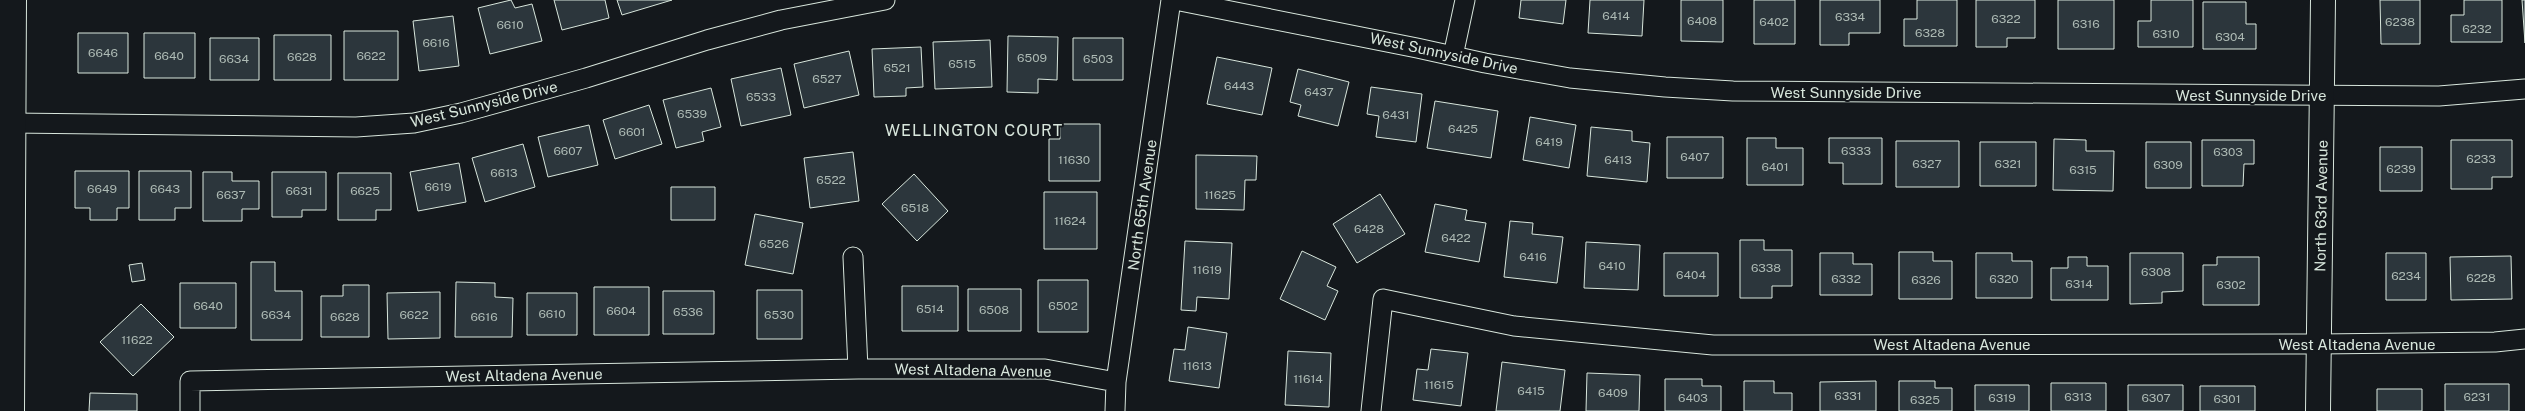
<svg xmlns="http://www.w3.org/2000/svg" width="2525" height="411" font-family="'Public Sans',sans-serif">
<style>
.building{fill:#2c363c;stroke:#d8e6dc}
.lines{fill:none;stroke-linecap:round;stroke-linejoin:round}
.minor-casing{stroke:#d8e6dc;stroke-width:21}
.tertiary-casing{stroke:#d8e6dc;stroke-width:26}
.secondary-casing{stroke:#d8e6dc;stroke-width:28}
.minor{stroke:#14181c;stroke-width:19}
.tertiary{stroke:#14181c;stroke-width:24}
.secondary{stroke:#14181c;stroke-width:26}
.labels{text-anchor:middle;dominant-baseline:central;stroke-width:4;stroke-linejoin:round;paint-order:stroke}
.number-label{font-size:12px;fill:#adbab4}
.street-label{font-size:15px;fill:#d8e6dc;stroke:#14181c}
.neighbourhood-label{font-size:16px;letter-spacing:1px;fill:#d8e6dc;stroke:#14181c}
</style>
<rect width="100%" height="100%" fill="#14181c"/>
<!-- building -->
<path class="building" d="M511,0L515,8L532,4L542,41L490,54L478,8Z
M554,0H605L609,18L562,30Z
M617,0H672L622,15Z
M1521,0H1566L1563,24L1519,18Z
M1590,0H1644L1642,36L1588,33Z
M1681,0H1723V42L1681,41Z
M1754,0H1795V44H1754Z
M1820,0H1880V33H1849V45H1820Z
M1917,0H1957V46H1904V19H1917Z
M1976,0H2035V38H2007V47H1976Z
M2058,0H2114V49H2058Z
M2151,0H2193V47H2138V21H2151Z
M2380,0H2420V44H2381Z
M2464,0H2502V42H2451V15H2464Z
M2522,0H2525V43Z
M2203,2H2246V24H2256V49H2203Z
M453,16L459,66L419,71L413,21Z
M344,31H398V80H344Z
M78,33H128V73H78Z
M144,33H195V78H144Z
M274,35H331V80H274Z
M1008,36L1058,37L1057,80L1038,79V93L1007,92Z
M210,38H259V80H210Z
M1073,38H1123V80H1073Z
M990,40L992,87L935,89L933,42Z
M921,47L923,87L906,88V96L874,97L872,49Z
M849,51L859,95L804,108L794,64Z
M1217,57L1272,68L1262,115L1207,104Z
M781,68L791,115L741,126L731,79Z
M1298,69L1349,82L1338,126L1298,116L1301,105L1290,102Z
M1371,87L1422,94L1416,142L1376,137L1379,116L1367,114Z
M711,88L721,127L702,132L704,141L676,148L663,100Z
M1435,101L1498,111L1491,158L1427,148Z
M649,105L662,144L615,159L603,120Z
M1530,117L1576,125L1569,168L1523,160Z
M1060,124H1100V181H1049V139H1060Z
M589,125L598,165L548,177L538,137Z
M1591,127L1632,131V141L1650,143L1647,182L1587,176Z
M1667,137H1723V178H1667Z
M1747,138H1776V148H1803V185H1747Z
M1829,138H1882V184H1843V163H1829Z
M2054,139L2086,140V151H2114L2113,191L2053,190Z
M2202,140H2254V164H2244L2243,186H2202Z
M2451,140H2512V177H2492V189H2451Z
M1896,141H1959V187H1896Z
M1980,142H2036V186H1980Z
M2146,142H2191V188H2146Z
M523,144L535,187L485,202L472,158Z
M2380,147H2422V191H2380Z
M853,152L859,201L810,208L804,158Z
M1196,155L1257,156L1256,180H1245L1244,210L1196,209Z
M459,163L466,202L418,211L410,172Z
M75,171H129V208H117V220H90V208H75Z
M139,171H191V208H175V220H139Z
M203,172H232V181H259V209H242V221H203Z
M272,172H326V210H302V217H272Z
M338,173H391V210H376V220H338Z
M914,174L948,211L917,241L882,204Z
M671,187H715V220H671Z
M1044,192H1097V249H1044Z
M1380,194L1405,234L1357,263L1333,224Z
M1435,204L1467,210L1465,220L1486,223L1479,262L1425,252Z
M755,214L803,223L793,274L745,265Z
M1510,221L1533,223L1532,234L1563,237L1557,283L1504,277Z
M1740,240H1764V250H1792V286H1772V298H1740Z
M1185,241L1232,243L1229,299L1197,297L1196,311L1181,310Z
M1586,242L1640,245L1638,290L1584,288Z
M1302,251L1336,267L1327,286L1338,291L1325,320L1280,299Z
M1899,252H1933V261H1952V299H1899Z
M1664,253H1718V296H1664Z
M1820,253H1853V264H1872V295H1820Z
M1976,253H2012V261H2032V298H1976Z
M2130,253H2183V291L2162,292V303L2130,304Z
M2386,253H2426V300H2386Z
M2511,256L2512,299L2451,300L2450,257Z
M2068,257H2087V266H2108V300H2051V268H2068Z
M2217,257H2259V305H2203V265H2217Z
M251,262H275V291H302V340H251Z
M142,263L145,280L132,282L129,265Z
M1038,280H1088V332H1038Z
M456,282L495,283V297L513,298L512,337H455Z
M180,283H236V328H180Z
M343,285H369V337H321V296H343Z
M902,286H958V331H902Z
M594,287H649V335H594Z
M968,289H1021V331H968Z
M757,290H802V339H757Z
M663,291H714V334H663Z
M440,292V338L388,339L387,293Z
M527,293H577V335H527Z
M141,304L174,337L133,376L100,342Z
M1188,327L1227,333L1219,388L1169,381L1174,349L1185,350Z
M1431,349L1468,353L1461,406L1413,400L1417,369L1428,370Z
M1288,351L1331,353L1329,407L1285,405Z
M1502,362L1565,370L1560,411H1496Z
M1587,373L1640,375L1639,411H1586Z
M1665,379H1702V386H1721V411H1665Z
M1744,381H1774V393H1792V411H1744Z
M1876,381V411H1820V382Z
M1899,381H1935V388H1952V411H1899Z
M2051,383H2106V411H2051Z
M2445,384H2509V411H2445Z
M1975,385H2029V411H1975Z
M2128,385H2183V411H2128Z
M2200,386H2255V411H2200Z
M2377,389H2422V411H2377Z
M90,393L137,394V411H89Z"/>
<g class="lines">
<defs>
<path id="minor" d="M1175,0L1417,48L1485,63L1570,78L1665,87L1733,91L2439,96L2525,89
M1453,56L1465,0
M11,123L356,127L414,123L461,113L586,78L707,40L781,20L885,0
M853,257L858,369
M190,411V381L858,369H1045L1116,382
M1115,411L1116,382L1171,0
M1371,411L1383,299L1514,326L1713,345L2319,344L2495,342L2525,339"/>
<path id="tertiary" d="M2318,411L2323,0"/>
<path id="secondary" d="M11,411L13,0"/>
</defs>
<!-- minor casing -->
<use href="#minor" class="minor-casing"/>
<!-- tertiary casing -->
<use href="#tertiary" class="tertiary-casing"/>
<!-- secondary casing -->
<use href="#secondary" class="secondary-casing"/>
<!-- minor -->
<use href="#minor" class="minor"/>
<!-- tertiary -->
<use href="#tertiary" class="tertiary"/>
<!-- secondary -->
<use href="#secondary" class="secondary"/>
</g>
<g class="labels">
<!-- number labels -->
<g class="number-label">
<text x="1616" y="16">6414</text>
<text x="1850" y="17">6334</text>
<text x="2006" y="19">6322</text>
<text x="1702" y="21">6408</text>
<text x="1774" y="22">6402</text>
<text x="2400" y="22">6238</text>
<text x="2086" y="24">6316</text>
<text x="510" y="25">6610</text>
<text x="2477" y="29">6232</text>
<text x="1930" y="33">6328</text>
<text x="2166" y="34">6310</text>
<text x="2230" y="37">6304</text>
<text x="436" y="43">6616</text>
<text x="103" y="53">6646</text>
<text x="169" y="56">6640</text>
<text x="371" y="56">6622</text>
<text x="302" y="57">6628</text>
<text x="1032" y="58">6509</text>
<text x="234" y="59">6634</text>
<text x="1098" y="59">6503</text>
<text x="962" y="64">6515</text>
<text x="897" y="68">6521</text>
<text x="827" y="79">6527</text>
<text x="1239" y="86">6443</text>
<text x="1319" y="92">6437</text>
<text x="761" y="97">6533</text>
<text x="692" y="114">6539</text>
<text x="1396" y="115">6431</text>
<text x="1463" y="129">6425</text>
<text x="632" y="132">6601</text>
<text x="1549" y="142">6419</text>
<text x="568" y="151">6607</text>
<text x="1856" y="151">6333</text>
<text x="2228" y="152">6303</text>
<text x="1695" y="157">6407</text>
<text x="2481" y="159">6233</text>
<text x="1074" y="160">11630</text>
<text x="1618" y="160">6413</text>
<text x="1927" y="164">6327</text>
<text x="2008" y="164">6321</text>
<text x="2168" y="165">6309</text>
<text x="1775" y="167">6401</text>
<text x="2401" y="169">6239</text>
<text x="2083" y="170">6315</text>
<text x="504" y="173">6613</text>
<text x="831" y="180">6522</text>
<text x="438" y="187">6619</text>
<text x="102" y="189">6649</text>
<text x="165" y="189">6643</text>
<text x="299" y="191">6631</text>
<text x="365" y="191">6625</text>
<text x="231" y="195">6637</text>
<text x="1220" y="195">11625</text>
<text x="915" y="208">6518</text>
<text x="1070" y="221">11624</text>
<text x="1369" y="229">6428</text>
<text x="1456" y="238">6422</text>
<text x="774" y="244">6526</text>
<text x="1533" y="257">6416</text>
<text x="1612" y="266">6410</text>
<text x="1766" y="268">6338</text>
<text x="1207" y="270">11619</text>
<text x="2156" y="272">6308</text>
<text x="1691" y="275">6404</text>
<text x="2406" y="276">6234</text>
<text x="2481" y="278">6228</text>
<text x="1846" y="279">6332</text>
<text x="2004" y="279">6320</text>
<text x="1926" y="280">6326</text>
<text x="2079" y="284">6314</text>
<text x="2231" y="285">6302</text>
<text x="208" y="306">6640</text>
<text x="1063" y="306">6502</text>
<text x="930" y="309">6514</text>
<text x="994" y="310">6508</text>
<text x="621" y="311">6604</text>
<text x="688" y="312">6536</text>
<text x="552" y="314">6610</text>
<text x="276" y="315">6634</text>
<text x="414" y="315">6622</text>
<text x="779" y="315">6530</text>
<text x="345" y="317">6628</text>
<text x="484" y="317">6616</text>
<text x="137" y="340">11622</text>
<text x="1197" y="366">11613</text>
<text x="1308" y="379">11614</text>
<text x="1439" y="385">11615</text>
<text x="1531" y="391">6415</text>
<text x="1613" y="393">6409</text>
<text x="1848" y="396">6331</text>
<text x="2078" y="397">6313</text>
<text x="2477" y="397">6231</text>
<text x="1693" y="398">6403</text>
<text x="2002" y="398">6319</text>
<text x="2156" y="398">6307</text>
<text x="2227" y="399">6301</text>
<text x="1925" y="400">6325</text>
</g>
<!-- street labels -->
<g class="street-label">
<text transform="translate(1444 53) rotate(12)">West Sunnyside Drive</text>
<text x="1846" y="92">West Sunnyside Drive</text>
<text x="2251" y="95">West Sunnyside Drive</text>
<text transform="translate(484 104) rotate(-14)">West Sunnyside Drive</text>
<text transform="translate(1142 205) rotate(-82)">North 65th Avenue</text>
<text transform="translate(2321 206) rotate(-89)">North 63rd Avenue</text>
<text x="1952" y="344">West Altadena Avenue</text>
<text x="2357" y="344">West Altadena Avenue</text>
<text transform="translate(973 370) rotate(1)">West Altadena Avenue</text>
<text transform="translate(524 375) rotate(-1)">West Altadena Avenue</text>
</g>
<!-- neighbourhood labels -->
<g class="neighbourhood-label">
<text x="974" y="130">WELLINGTON COURT</text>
</g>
</g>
</svg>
